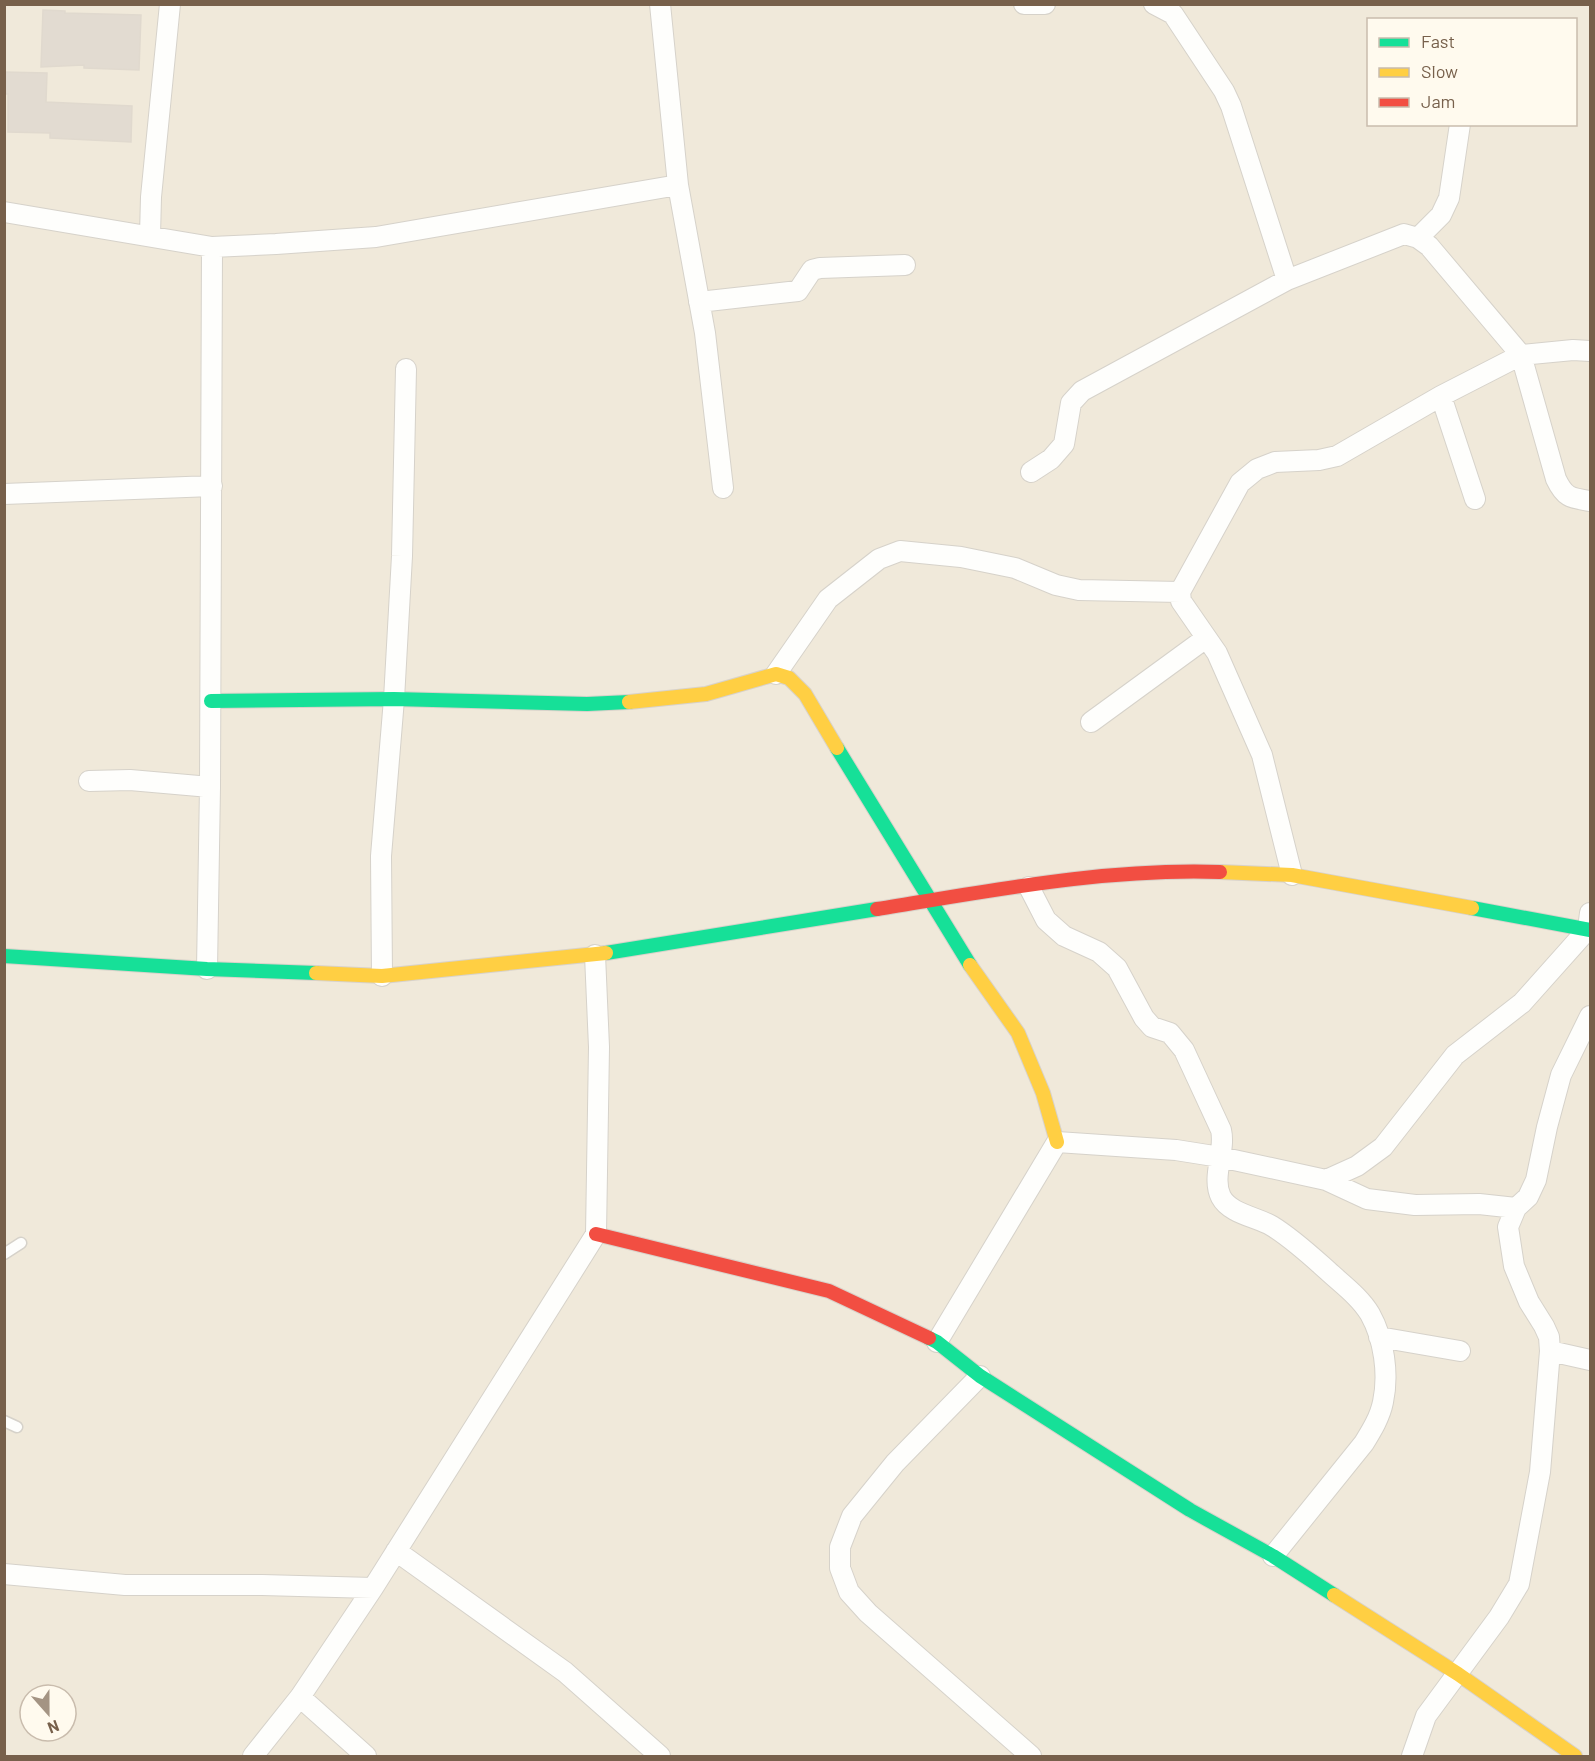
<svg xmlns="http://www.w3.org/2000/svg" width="1595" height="1761" font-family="Barlow,sans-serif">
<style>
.residential{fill:#f0e9da;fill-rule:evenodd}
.building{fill:#e2dbd1;stroke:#e0d9ce;stroke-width:1.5}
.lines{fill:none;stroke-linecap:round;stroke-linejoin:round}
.lane-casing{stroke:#d6d2ca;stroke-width:13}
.street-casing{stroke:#d6d2ca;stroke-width:22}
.fast-casing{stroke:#d8d2ca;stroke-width:16}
.slow-casing{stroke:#d8d2ca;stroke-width:16}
.jam-casing{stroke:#d8d2ca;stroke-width:16}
.lane{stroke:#fefefc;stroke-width:10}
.street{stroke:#fefefc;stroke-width:20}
.fast{stroke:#16e098;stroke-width:14}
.slow{stroke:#ffcf43;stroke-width:14}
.jam{stroke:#f24e42;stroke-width:14}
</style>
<rect width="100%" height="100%" fill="#f7f5ec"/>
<!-- residential -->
<path class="residential" d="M5,5H1590V1756H5ZM1368,20H1576V124H1368ZM30,1695H66V1731H30Z"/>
<!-- building -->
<path class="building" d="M43,10L65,11V13L141,15L139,70L84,68V65L41,67Z
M4,72L47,73L46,102L132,106L131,142L50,138V133L8,132V94H4Z"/>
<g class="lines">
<defs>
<path id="lane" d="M4,1254L21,1243
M4,1421L17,1427"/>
<path id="street" d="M660,4L678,185L705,333L723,488
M1024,4H1045
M1154,4L1173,14L1224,91L1231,106L1287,280
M4,212L212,247L276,244L376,237L678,185
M150,235L151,197L170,4
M1418,238L1441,215L1449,198L1460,124
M699,302L798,291L812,270L820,268L905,265
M1441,396L1475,499
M1031,472L1051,459L1064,444L1071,403L1082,391L1287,280L1404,234L1418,238L1429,246L1521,355L1556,479C1565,498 1571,498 1590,501
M4,494L212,486
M776,674L828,599L879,559L900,551L961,557L1015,568L1056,585L1079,590L1180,592
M1091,722L1206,638
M89,781L130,780L210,787
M1292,875L1262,755L1217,653L1181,601L1180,592L1240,483L1257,469L1275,462L1319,460L1337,456L1441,396L1521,355L1573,350L1590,351
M1029,887L1046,920L1064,936L1099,952L1117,968L1144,1018L1152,1027L1170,1033L1184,1050L1221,1130C1226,1151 1211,1177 1221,1197C1230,1214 1257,1217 1272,1226C1293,1239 1310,1255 1328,1271C1342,1284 1360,1297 1370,1314C1384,1339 1389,1374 1383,1402C1380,1417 1372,1430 1364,1443L1273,1556
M207,969L210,787L212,247
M382,976L381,856L394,699L402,556L406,369
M1326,1180L1357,1166L1383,1147L1455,1055L1522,1003L1588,929L1590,913
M1379,1337L1460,1351
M937,1342L1057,1142L1176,1150L1220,1157L1326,1180L1367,1199L1415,1205L1479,1204L1516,1208
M1550,1351L1590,1360
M980,1376L895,1463L852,1516L840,1547V1568L849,1592L868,1613L1031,1756
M396,1551L565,1672L660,1756
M4,1574L125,1585H262L373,1588
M300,1697L366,1756
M253,1756L300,1697L373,1588L596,1234L599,1047L595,955
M1412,1756L1426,1716L1499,1617L1519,1584L1540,1472L1550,1351L1549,1337L1544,1326L1529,1302L1514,1266L1508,1227L1516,1208L1528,1197L1536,1180L1547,1127L1561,1075L1590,1016"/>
<path id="fast" d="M211,701L394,699L587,704L629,702
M837,748L970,965
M1472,908L1590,930
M606,953L877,909
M4,956L207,969L316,973
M929,1338L937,1342L980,1376L1190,1510L1273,1556L1334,1595"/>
<path id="slow" d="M629,702L706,694L776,674L789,678L805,694L837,748
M1220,872L1292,875L1472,908
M970,965L1018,1033L1043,1093L1057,1142
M316,973L382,976L606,953
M1334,1595L1458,1674L1575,1756"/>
<path id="jam" d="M877,909C990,891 1105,868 1220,872
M596,1234L829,1291L929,1338"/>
</defs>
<!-- lane casing -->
<use href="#lane" class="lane-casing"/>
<!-- street casing -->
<use href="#street" class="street-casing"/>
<!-- fast casing -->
<use href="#fast" class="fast-casing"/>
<!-- slow casing -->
<use href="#slow" class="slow-casing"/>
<!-- jam casing -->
<use href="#jam" class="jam-casing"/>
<!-- lane -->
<use href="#lane" class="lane"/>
<!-- street -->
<use href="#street" class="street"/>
<!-- fast -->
<use href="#fast" class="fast"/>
<!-- slow -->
<use href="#slow" class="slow"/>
<!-- jam -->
<use href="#jam" class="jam"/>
</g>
<!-- border -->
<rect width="1595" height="1761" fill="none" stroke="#77604b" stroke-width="12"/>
<!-- legend -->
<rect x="1367" y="18" width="210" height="108" fill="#fffaee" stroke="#c9bcad" stroke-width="1.5"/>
<rect x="1379" y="38" width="30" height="9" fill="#16e098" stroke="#c9bcad" stroke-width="1.5"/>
<text x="1421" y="48" font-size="18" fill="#77604b">Fast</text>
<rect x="1379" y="68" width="30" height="9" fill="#ffcf43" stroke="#c9bcad" stroke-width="1.5"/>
<text x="1421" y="78" font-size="18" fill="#77604b">Slow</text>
<rect x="1379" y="98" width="30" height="9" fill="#f24e42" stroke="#c9bcad" stroke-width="1.5"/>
<text x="1421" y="108" font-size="18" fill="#77604b">Jam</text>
<!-- north arrow -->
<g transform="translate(48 1713) rotate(159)"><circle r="28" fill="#fffaee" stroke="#c9bcad" stroke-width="1.5"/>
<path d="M0-4.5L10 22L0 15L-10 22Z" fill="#a49483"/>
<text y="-9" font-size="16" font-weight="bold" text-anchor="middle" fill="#77604b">N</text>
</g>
</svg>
